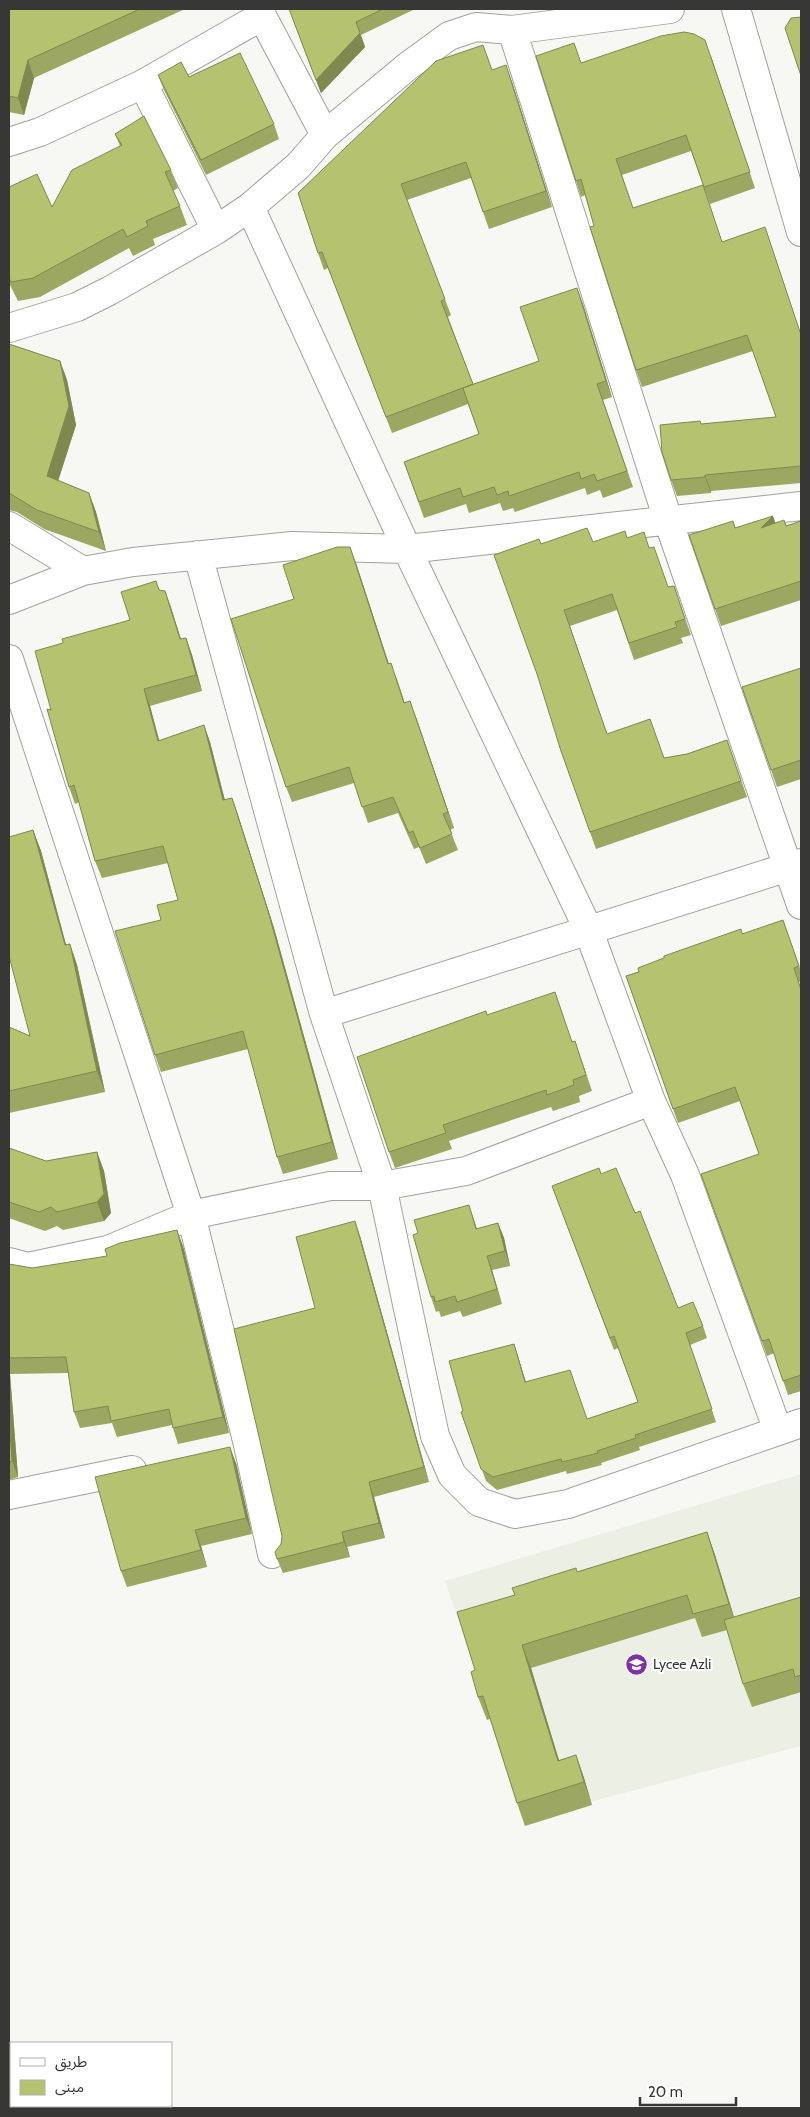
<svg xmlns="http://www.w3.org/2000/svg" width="810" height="2117" font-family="Cabin,'Noto Sans Arabic',sans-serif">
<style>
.built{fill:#ecefe3}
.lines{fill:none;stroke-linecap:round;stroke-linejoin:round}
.minor-casing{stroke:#a1a29e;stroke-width:30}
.minor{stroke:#fff;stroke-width:28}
.wall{fill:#9ca861}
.shaded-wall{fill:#7f884f}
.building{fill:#b5c371;stroke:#7f884f}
.labels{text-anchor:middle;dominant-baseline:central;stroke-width:4.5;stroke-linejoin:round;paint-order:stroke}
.poi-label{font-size:14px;fill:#373836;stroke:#fff;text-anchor:start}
</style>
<rect width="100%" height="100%" fill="#f7f8f4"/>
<!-- built -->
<path class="built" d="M801,1474V1746L526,1819L445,1581Z"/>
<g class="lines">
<defs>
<path id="minor" d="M261,9L262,16L325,135
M736,9L801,232
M512,30L668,520L801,905
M143,84L216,230
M9,142L40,132L143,84L262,16
M250,207L407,549L588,929L651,1101L685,1175L778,1431
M9,328L77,307L109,291L216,230L250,207L298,166L325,135L408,66L449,36L476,27L512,30L670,9
M9,526L83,571
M198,555L324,1014L382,1186L435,1436L452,1475L479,1502L515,1514L568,1504L801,1423
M9,600L83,571L133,562L292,546L407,549L801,506
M9,659L191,1215L248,1445L272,1554
M324,1014L801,863
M9,1262L28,1267L108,1250L191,1215L330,1186H382L466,1171L651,1101
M9,1495L132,1470"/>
</defs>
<!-- minor casing -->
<use href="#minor" class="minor-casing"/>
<!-- minor -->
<use href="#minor" class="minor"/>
</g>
<!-- wall -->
<path class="wall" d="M9,9H185L34,78L24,115L9,112Z
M289,9H415L361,35L365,47L321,93Z
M711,56L755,188L710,204L691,151L622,175L633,208L722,242L801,334V483L711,491V493L677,496L671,480L702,424L776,417L753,351L642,387L636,370L585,195L581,197L576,181L582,63Z
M492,70L512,82L552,207L489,229L471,178L407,200L451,315L448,317L473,384L539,361L577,288L612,397L603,400L633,487L603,498L600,490L587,495L585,488L515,512L513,508L503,511L500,503L469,513L466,504L424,518L404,462L479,434L468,404L392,433L328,268L324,270L318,253Z
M158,75L189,77L274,124L279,139L206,175L164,90Z
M115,134L171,170L178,188L173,191L180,206L187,225L153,239L155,245L133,256L129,248L40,297L18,301L9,283V187L52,207L120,146Z
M9,344L60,361L67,380L76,425L58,480L89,493L96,512L106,551L44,529L17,512L9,510Z
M801,521V600L721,626L689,535L775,523L786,526Z
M627,538L650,548L668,587L674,586L691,635L681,638L683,643L634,660L617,610L570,626L607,734L664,758L687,754L727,740L747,797L596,849L561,751L541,544L593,542Z
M356,563L389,664L397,679L405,703L416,717L454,828L450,830L458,850L426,864L419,847L414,849L398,813L368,823L354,783L292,802L286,787Z
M160,590L165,591L181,639L186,638L192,655L202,691L150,706L159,741L204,725L210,742L225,800L232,798L238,815L274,928L338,1159L283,1174L277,1157L248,1049L161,1072L155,1055L161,920L178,900L168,863L102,878L95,861L79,802L75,804L69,787L51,710L63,643L130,620Z
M801,668V779L777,787L742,687Z
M33,830L41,851L66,945L70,944L77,965L105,1092L9,1113V1027L30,1036Z
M783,920L801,971V981L799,982L801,989V1391L788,1395L774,1353L767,1356L701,1174L759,1154L740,1101L678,1123L626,976Z
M487,1015L572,1042L581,1058L592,1091L579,1096L580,1102L553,1111L551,1107L449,1141L452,1149L395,1168L389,1152Z
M9,1148L46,1161L97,1152L104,1171L111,1213L104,1221L63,1230L57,1226L45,1231L9,1218Z
M601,1174L635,1213L678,1308L703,1326L707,1338L690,1345L716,1422L639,1447L640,1450L601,1463L602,1465L567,1474L566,1471L497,1490L486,1481L461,1412L463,1411L514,1344L526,1382L587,1419L638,1402L618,1348L614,1350L552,1186Z
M474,1220L477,1229L498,1223L504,1238L510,1266L492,1270L502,1304L463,1317L460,1311L441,1317L439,1311L436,1312L431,1297Z
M360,1236L429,1482L374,1497L385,1538L347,1547L350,1557L283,1573L277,1559L281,1544L315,1308Z
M183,1246L229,1433L178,1444L172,1425L117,1437L112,1423L80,1428L74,1412L68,1373L10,1374L18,1477L9,1480V1264L32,1268Z
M236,1463L252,1534L201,1546L207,1567L127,1587L121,1571Z
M707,1532L715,1555L734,1617L801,1597V1693V1692L752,1707L743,1684L727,1630L702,1637L695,1618L531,1668L559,1760L576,1755L584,1778L592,1805L525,1826L517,1803L490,1719L487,1720L478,1697L475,1670L515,1595L577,1572Z"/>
<!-- shaded-wall -->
<path class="shaded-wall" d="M360,33L365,47L321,93L316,80Z
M28,60L34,78L24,115L18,98Z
M506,65L512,82L552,207L546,191Z
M577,288L583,304L612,397L606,381Z
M60,361L67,380L76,425L54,494L47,476Z
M705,475L711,491V493L705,477Z
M89,493L96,512L106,551L99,532Z
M773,516L779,533L761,528Z
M350,547L356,563L394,680L388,664Z
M165,591L171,607L186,656L180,639Z
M186,638L192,655L202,691L196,675Z
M144,689L150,706L164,758L158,741Z
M410,701L416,717L454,828L448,812Z
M204,725L210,742L229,817L223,800Z
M232,798L238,815L274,928L338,1159L332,1142Z
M33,830L41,851L72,967L65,945Z
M70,944L77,965L105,1092L97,1071Z
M97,1152L104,1171L111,1213L104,1221L97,1202Z
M469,1205L474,1220L481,1244L476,1229Z
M355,1221L360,1236L429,1482L424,1467Z
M498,1223L504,1238L510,1266L505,1251Z
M177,1230L183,1246L229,1433L223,1417Z
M487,1256L492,1270L502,1304L497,1289Z
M514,1344L518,1356L529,1394L525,1382Z
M9,1372L10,1374L18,1477L12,1461L9,1418Z
M230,1447L236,1463L252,1534L246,1518Z
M369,1482L374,1497L385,1538L379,1523Z
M195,1530L201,1546L207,1567L201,1550Z
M342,1532L347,1547L350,1557L344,1542Z
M707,1532L715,1555L737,1627L729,1604Z
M522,1645L531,1668L566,1784L558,1761Z
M576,1755L584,1778L592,1805L584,1782Z"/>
<!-- building -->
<path class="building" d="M9,9H140L28,60L18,98L9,96Z
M289,9H383L356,22L360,33L316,80Z
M801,17V76L785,28L791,18Z
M684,32L694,34L705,40L750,172L704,187L686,135L616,159L633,208L703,185L722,242L765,227L801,335V466L705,475V477L671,480L662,452L660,425L700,421L701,424L776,417L747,335L636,370L590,227L594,226L581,179L576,181L536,56L574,43L581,63L661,36Z
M483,45L492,70L506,65L546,191L483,212L466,162L401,184L445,299L441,301L473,384L386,417L322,252L318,253L298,193L436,61Z
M240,53L274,124L201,160L158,75L181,62L189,77Z
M144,116L171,170L165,172L180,206L146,221L148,226L127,237L123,229L33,278L11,282L9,278V187L37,174L52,207L72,170L122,145L115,134Z
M577,288L606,381L597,384L627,471L597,481L594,474L581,479L579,472L509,496L508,491L497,495L494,487L463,497L460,488L419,502L404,462L479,434L463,388L539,361L520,307Z
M9,344L60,361L69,406L47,476L89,493L99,532L37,510L9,493Z
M773,516L761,528L784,520L786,526L801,521V581L715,609L689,535L733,521L735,528Z
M587,528L593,542L625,531L627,538L644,532L649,548L654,547L668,587L674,586L685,619L675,622L677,627L629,643L612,594L564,610L607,734L650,719L664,758L687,754L727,740L741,781L590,832L561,751L537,674L494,555L539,539L541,544Z
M337,547H350L388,664L391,663L404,703L410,701L448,812L443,814L452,834L420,848L413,831L409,833L393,797L362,807L349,767L286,787L231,619L294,599L283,565Z
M156,581L159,590L165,591L180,639L186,638L196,675L144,689L158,741L204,725L223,800L232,798L268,911L332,1142L277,1157L243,1031L155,1055L115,931L161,920L157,905L178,900L163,846L95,861L74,785L69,787L47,709L51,710L35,651L63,643L62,639L130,620L121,592Z
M801,668V760L771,770L742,687Z
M33,830L65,945L70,944L97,1071L9,1091V1027L30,1036L9,956V837Z
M783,920L799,966L794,968L801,990V1375L783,1381L769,1339L762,1341L701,1174L759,1154L735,1087L673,1109L626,976L639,972L638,968L664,958V956L741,929L742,934Z
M555,992L572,1042L575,1041L586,1075L573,1080L574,1085L547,1095L546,1090L443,1125L446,1133L389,1152L357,1057L486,1011L487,1015Z
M9,1148L46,1161L97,1152L104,1194L97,1202L57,1212L51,1207L39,1212L9,1202Z
M599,1168L601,1174L616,1168L635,1213L640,1211L678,1308L693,1302L703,1326L686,1333L712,1409L635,1435L636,1438L597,1451L598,1453L562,1462L561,1459L493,1477L481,1469L461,1412L463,1411L449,1361L514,1344L525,1382L570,1370L587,1419L638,1402L614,1336L610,1338L552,1186Z
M469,1205L476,1229L498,1223L505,1251L487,1256L497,1289L457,1302L455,1296L435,1302L434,1296L431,1297L413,1235L418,1233L414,1220Z
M355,1221L424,1467L369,1482L379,1523L342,1532L344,1542L277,1559L275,1552L281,1544L282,1536L234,1329L315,1308L296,1237Z
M177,1230L223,1417L173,1428L169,1409L111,1421L108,1406L74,1412L66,1357L9,1358V1264L32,1268L107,1256L105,1249L120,1243Z
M9,1418L12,1461L9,1462Z
M230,1447L246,1518L195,1530L201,1550L121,1571L95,1477Z
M707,1532L729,1604L693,1614L687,1595L522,1645L558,1761L576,1755L584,1782L517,1803L483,1696L478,1697L471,1672L475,1670L457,1612L515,1595L512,1588L576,1568L577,1572Z
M801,1597V1675L795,1677L793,1669L743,1684L724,1620Z"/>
<!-- icons -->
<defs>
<symbol id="school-disc" viewBox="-11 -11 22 22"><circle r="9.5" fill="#7e32a4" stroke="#fff"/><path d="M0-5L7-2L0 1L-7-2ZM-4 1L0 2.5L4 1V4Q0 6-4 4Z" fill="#fff"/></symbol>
</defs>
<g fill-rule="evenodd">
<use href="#school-disc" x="624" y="1652" width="25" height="25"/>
</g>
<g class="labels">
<!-- poi labels -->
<g class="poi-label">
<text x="653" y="1664">Lycee Azli</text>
</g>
</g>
<!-- border -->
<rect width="810" height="2117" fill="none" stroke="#373836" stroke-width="20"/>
<!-- legend -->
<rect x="10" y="2042" width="162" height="65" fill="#ffffff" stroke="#afafaf"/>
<rect x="20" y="2058" width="25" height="8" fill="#ffffff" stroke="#afafaf"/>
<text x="55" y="2067" font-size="15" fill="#373836">طريق</text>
<rect x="20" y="2080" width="25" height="15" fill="#b5c371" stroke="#afafaf"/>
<text x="55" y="2092" font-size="15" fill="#373836">مبنى</text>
<!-- scale -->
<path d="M640 2097v8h96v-8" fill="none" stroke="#373836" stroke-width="2.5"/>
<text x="648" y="2097" font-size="15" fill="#373836" stroke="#ffffff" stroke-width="4" paint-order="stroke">20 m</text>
</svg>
